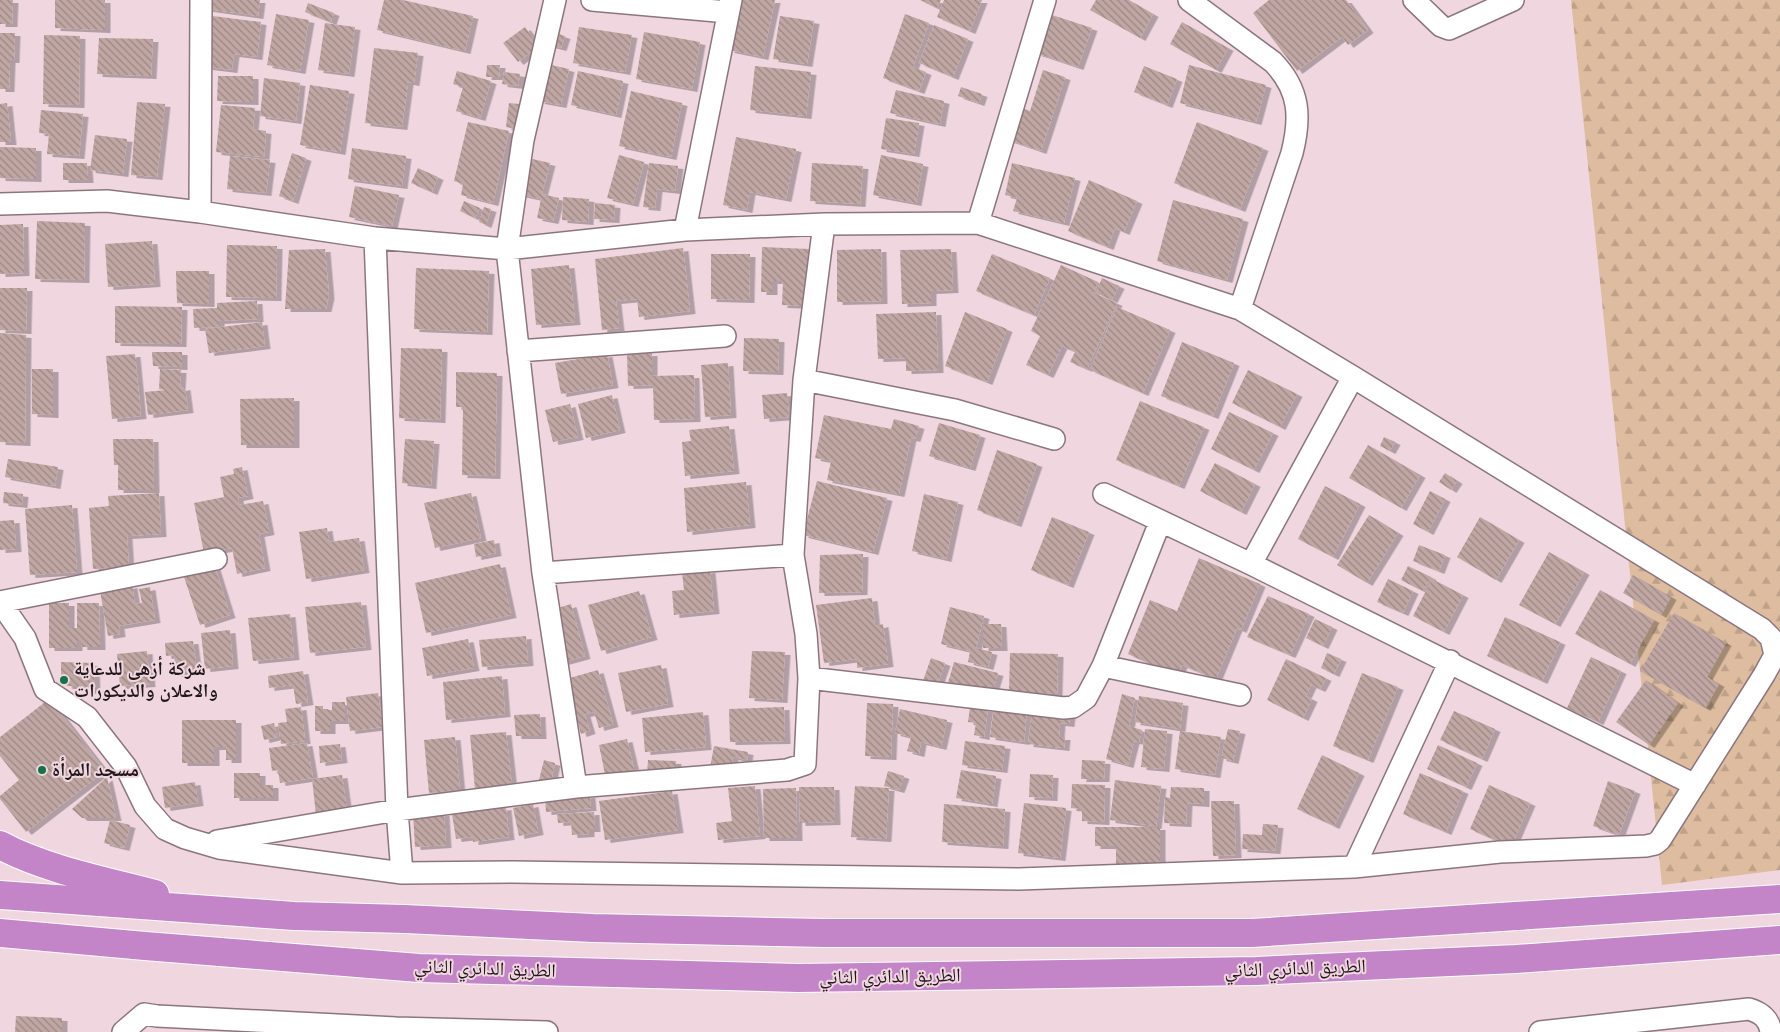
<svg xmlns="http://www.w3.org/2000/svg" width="1780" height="1032" font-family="Spectral,'Noto Naskh Arabic',serif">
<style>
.forest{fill:url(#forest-firs)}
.building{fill:url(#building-back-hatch);filter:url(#shadow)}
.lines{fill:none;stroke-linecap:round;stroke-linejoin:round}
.minor-casing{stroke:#8c767d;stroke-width:24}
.trunk-casing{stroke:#fff;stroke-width:30}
.minor{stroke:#fff;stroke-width:21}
.trunk{stroke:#c384c8;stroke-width:28}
.poi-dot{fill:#137247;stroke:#f0d7df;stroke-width:2}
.labels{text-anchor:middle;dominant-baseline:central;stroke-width:4;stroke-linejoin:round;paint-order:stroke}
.poi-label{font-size:19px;font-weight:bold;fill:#20171a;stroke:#f0d7df;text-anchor:start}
.street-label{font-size:19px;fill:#20171a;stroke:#f0d7df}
</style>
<defs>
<pattern id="forest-firs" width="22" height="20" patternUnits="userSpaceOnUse" patternTransform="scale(1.25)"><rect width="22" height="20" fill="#debc9f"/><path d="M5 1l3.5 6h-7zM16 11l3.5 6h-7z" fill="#bea188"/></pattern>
<pattern id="building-back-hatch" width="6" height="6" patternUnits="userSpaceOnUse" patternTransform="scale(1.25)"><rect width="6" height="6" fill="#c0a7a3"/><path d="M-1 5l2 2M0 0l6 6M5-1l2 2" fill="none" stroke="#9c8784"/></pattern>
<filter id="shadow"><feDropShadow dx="5.5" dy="3" stdDeviation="0" flood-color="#0004"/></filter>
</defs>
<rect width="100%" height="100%" fill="#f0d7df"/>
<!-- forest -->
<path class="forest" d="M1571,0H1780V870L1662,885Z"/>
<!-- building -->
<path class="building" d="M0,0H13L12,24H0Z
M55,0H105V30L55,28Z
M203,0H260L258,16L201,8Z
M384,0H403L473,16L465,51L377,30Z
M740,0H775L763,57L729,50Z
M920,0H941L937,8Z
M944,0H982L970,31L937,17Z
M1096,0H1129L1153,14L1140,38L1090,10Z
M1269,0H1346L1368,30L1348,45L1342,37L1297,71L1253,13Z
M308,3L334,13L331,22L305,12Z
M276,14L309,20L300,71L267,65Z
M905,14L929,23L913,67L926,72L919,91L883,78Z
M1049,14L1092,28L1078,67L1036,53Z
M213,16L261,22L257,57L234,54L232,70L207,67Z
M780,16L814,21L807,64L773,59Z
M1182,22L1228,48L1216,70L1170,44Z
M325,23L355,27L349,74L318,70Z
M934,25L968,39L953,77L919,63Z
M525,27L539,46L518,62L503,43Z
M579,27L632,35L625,72L573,63Z
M553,32L565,36L561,48L549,45Z
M644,32L700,42L692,89L636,79Z
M0,33H15L14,60H10L9,89H0Z
M44,35L80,36L79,105L43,104Z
M99,38L153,39L151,76L97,74Z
M374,48L418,53L414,83L408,82L402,127L365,123Z
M547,64L569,69L561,105L539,101Z
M487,65H500L499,77H486Z
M1189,65L1266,85L1256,122L1180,103Z
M755,66L811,72L806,116L750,110Z
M1144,66L1177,79L1167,105L1134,92Z
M1043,70L1065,77L1041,151L1000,137L1011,104L1030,111Z
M457,71L491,81L480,118L456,111L463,87L453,84Z
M578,71L623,81L616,115L571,105Z
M504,72L520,74L518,86L502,84Z
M218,76H253V102L217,101Z
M264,78L300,83L296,121L260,116Z
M310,85L349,91L340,152L300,145Z
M961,87L982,94L979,103L958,96Z
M896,90L944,101L940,124L890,113Z
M631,91L682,103L671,157L619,146Z
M137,102L165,104L157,177L131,175Z
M7,103L11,142H0V104Z
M509,103L519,104L516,129L506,127Z
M221,105L255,108L253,129L266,131L264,157L216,152Z
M41,110L83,114L79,156L47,154L49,134L39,133Z
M886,118L919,123L914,154L881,149Z
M468,122L509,131L493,203L461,195L463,184L454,181Z
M1197,122L1263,148L1240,209L1174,183Z
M95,135L127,139L123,174L90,170Z
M736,137L796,149L786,199L750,192L747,210L723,205Z
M0,147L36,148V179L0,178Z
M352,148L406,156L402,186L348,179Z
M292,153L306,158L293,201L279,196Z
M619,155L644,162L633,204L607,198Z
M881,155L923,164L916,203L873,195Z
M230,156L270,160L266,193L227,189Z
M528,158L550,163L542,194L559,198L553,221L537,218L541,199L519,194Z
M63,163H87L88,180H63Z
M649,163L678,166L675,191L657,189L655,208L643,207Z
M812,163L863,166L860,204L810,201Z
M1012,163L1075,178L1064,223L1013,211L1017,198L1005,195Z
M418,168L438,177L432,192L411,183Z
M1089,180L1137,201L1124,232L1115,228L1108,247L1068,231Z
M355,186L399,195L392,226L349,217Z
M563,197L589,199L588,222L562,220Z
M1173,200L1243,219L1227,280L1157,261Z
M464,201L480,208L475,218L460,211Z
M595,203L615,205L614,220L594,219Z
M484,207L491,209L486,225L479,222Z
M37,221L85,223L84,280L35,279Z
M23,224L24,273L0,274V225Z
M152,241L155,284L108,287L105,244Z
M227,245L277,246L276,298L226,297Z
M762,247L809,249L807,306L782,305L783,281H772V292H761Z
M683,248L690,311L639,317L637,299L616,301L619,328L602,330L595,259Z
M325,249L329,296L326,309H285L289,250Z
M881,249L882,301L837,302V250Z
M951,249L953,290L931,291V303L902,304L900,250Z
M711,254H750L749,300L711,299Z
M992,254L1050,278L1034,315L976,291Z
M569,265L575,322L536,325L531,269Z
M1061,265L1098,282L1094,293L1117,303L1087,369L1070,362L1075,352L1062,346L1048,375L1026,365L1040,336L1031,331Z
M416,268L489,271L487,332L414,329Z
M176,271H209V304L177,303Z
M1102,278L1119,286L1112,300L1096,293Z
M0,288H27L26,331L0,330Z
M257,301L258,319L219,321V327L194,328L193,309L217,308V303Z
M115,306L182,307L181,344L115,343Z
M1117,307L1170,330L1143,393L1090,370Z
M936,312L938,370L906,371V358L878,359L876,314Z
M965,312L1007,329L987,382L945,366Z
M262,322L265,346L209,353L205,329Z
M0,333L26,335L25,443L0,442Z
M744,338L779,339L778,372L743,371Z
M1182,342L1234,363L1213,416L1161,396Z
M401,348L442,349L440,420L399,418Z
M152,352H182V367L153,366Z
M652,353V376L694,375L695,419L654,420L653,385L628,386L627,354Z
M135,354L141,416L112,419L106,356Z
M607,354L613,385L561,394L555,363Z
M728,363L731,415L705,417L701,365Z
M32,369H53V415L32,414Z
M160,369L181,370L180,388L185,387L188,410L148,415L145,392L166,390L159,389Z
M1248,370L1297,394L1280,427L1232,403Z
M456,372L497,373L495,476L462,475L463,407H456Z
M787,393L789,417L764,419L762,395Z
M612,395L620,430L586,438L578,404Z
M294,398V445H241L240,399Z
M1140,401L1204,427L1179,486L1116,460Z
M570,404L578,437L553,442L545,410Z
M1229,412L1273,433L1254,470L1211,449Z
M824,415L891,429L894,419L919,426L915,439L911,438L899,494L827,480L831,461L815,458Z
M939,423L980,435L970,468L929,456Z
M729,426L734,471L685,476L682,442L691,441L689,430Z
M1384,437L1395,442L1390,451L1380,446Z
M113,439H153L154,490H118V465H114Z
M405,439L434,441L431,486L402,483Z
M1368,445L1420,475L1401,508L1349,478Z
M997,450L1037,464L1016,524L977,510Z
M8,459L58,467L55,486L5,477Z
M1215,463L1255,484L1241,512L1200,491Z
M242,467L248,496L238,498L239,505L263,501L269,532L259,534L265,568L237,574L232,548L204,553L194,503L224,497L220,477L234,474L233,469Z
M1445,473L1457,481L1451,490L1439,482Z
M817,481L887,498L873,552L803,535Z
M746,482L750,525L687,532L684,488Z
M1325,486L1360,504L1333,557L1298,539Z
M1430,491L1445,499L1428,532L1413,524Z
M4,492L23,494L22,505L3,503Z
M159,493L161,534L127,536L129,567L93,569L89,508L109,506L108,496Z
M471,493L481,538L435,548L424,503Z
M924,494L958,502L946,559L912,551Z
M72,505L77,572L30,575L25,509Z
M1369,515L1398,533L1367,583L1337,565Z
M1052,517L1089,532L1068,585L1031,570Z
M1480,517L1519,540L1496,580L1457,557Z
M14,520L16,549L0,550V521Z
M327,528L329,542L359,538L364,570L306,579L299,532Z
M494,540L496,553L476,557L474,544Z
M1419,545L1445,555L1439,571L1413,561Z
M1549,552L1584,572L1555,624L1519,605Z
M863,554L862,592L819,593L820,555Z
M1199,558L1260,584L1241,630L1237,628L1216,679L1182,665L1178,676L1128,654L1150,600L1177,611Z
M500,564L511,615L426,633L415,583Z
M1408,566L1431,577L1423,591L1401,580Z
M215,567L230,615L200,625L184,577Z
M710,570L714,611L674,615L672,591L684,590L682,573Z
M1633,575L1671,597L1661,615L1623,593Z
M1388,579L1413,591L1403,613L1377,602Z
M1432,579L1463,595L1444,632L1413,616Z
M132,585L135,604L142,603L139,589L150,587L155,620L119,626L120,634L108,636L100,591Z
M1600,590L1654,620L1630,664L1575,634Z
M639,591L652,637L601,651L588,605Z
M1268,596L1309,614L1290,655L1247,637Z
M872,598L875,626L883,624L888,664L857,668V659L824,663L816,605Z
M361,602L366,647L310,653L305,607Z
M49,603H69V628H77V603H99L100,647H82L81,641H77V648H49Z
M571,604L585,656L563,662L548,611Z
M950,607L984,616L976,648L992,652L988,667L968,662L970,651L941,644Z
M1674,613L1726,643L1707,677L1719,684L1705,708L1640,671Z
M290,614L294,657L253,661L248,618Z
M1505,617L1560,642L1542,681L1487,656Z
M1315,619L1332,627L1323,646L1306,638Z
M983,624H1001L1002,648H983Z
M230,630L233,666L205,669L201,633Z
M526,636L528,663L482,667L479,640Z
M468,639L474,668L427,676L422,648Z
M193,641L197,672L176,674L174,655L166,656L165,643Z
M147,651L150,684L120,686L117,654Z
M752,651L785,652L782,700L749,698Z
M1010,653L1058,654L1057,694L1009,692Z
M1327,653L1341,659L1334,674L1321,668Z
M1591,657L1621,671L1598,722L1567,708Z
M931,658L945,663L937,686L923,681Z
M1286,659L1326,678L1320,689L1311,685L1306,696L1312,699L1303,718L1267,700Z
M61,662L94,663L95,691L78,690V686H67L66,683H61Z
M954,662L998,673L992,693L948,683Z
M661,665L668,704L626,712L618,673Z
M598,670L613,724L599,728L594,712L585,714L590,731L581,734L566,679Z
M303,671L308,702L296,704L293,685L269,688L268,676Z
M1362,673L1398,687L1368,760L1333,746Z
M502,676L505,714L446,720L443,682Z
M1646,680L1678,703L1649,745L1616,722Z
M378,693L383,727L350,731L346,697Z
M1122,694L1135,698L1129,726L1142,730L1139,742L1134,741L1128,765L1106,759Z
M1139,696L1183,703L1180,729L1135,722Z
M49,699L105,771L26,832L0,799V796L19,780L0,756V737Z
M332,702H345V721H330V731H315V706H323V710H332Z
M867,703L893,704L891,757L865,756Z
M301,707L305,741L281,744L278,723L287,722L285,709Z
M784,707L785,741L730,742L729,709Z
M970,707L988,709L984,737L974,735L976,723L968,722Z
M994,707L1027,711L1024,742L990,737Z
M900,709L947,720L941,747L921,742L919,754L907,751L911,737L895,733Z
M1032,711L1070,715L1069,724L1060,723L1059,737H1065L1064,748L1028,744Z
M1454,711L1495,729L1482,759L1440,740Z
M703,712L706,747L645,752L642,718Z
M540,714L541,736H516L514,715Z
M182,720H236V760H226V747H214V763H182Z
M274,723L277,737L264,740L261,726Z
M1145,729L1167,731L1164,769L1141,767Z
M1228,729L1240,731L1233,761L1221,758Z
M1180,731L1221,737L1215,775L1175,769Z
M506,732L512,786L475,789L470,735Z
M455,737L460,790L429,793L424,740Z
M627,739L635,773L606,779L599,745Z
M965,741L1005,746L1002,770L962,765Z
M307,743L313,778L280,783L278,770L272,771L269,748Z
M340,744L342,760L320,763L319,746Z
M1438,745L1477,763L1466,787L1427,769Z
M714,746L748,752L747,760L733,757L731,772L710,768Z
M1322,755L1359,773L1334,826L1297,809Z
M544,760L555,763L551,782L539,780Z
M648,760L676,761L675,777L647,775Z
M1082,760L1105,761L1104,779H1081Z
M961,770L996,776L992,804L956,798Z
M888,771L904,776L899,790L884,786Z
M234,773H260V785H273V798H234Z
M1420,773L1463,791L1446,832L1403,814Z
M1030,774L1053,775L1052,798L1029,797Z
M342,775L347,811L316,815L312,779Z
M107,777L116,818H82L72,809Z
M1115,780L1161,786L1156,826L1110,820Z
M1608,781L1635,791L1619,835L1593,826Z
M195,782L198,803L165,808L162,787Z
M1072,784L1105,785L1104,822L1082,821V809L1071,808Z
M1489,785L1530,803L1511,847L1470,829Z
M755,786L760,836L718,840L716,823L732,821L728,788Z
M855,786L889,788L886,839L851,837Z
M799,787H834L835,822L800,823Z
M1171,787L1204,788V804L1187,803L1186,824L1164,823L1165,797L1170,798Z
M796,788L797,838H764L763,789Z
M672,791L678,830L605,840L599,801Z
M590,795L591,808L546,812L545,798Z
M1211,801H1234L1236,855L1213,856Z
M1024,803L1066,808L1060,858L1018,853Z
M533,804L538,832L519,836L513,808Z
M944,804L1005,809L1003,846L942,842Z
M506,807L509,837L473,842V837L456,839L452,814Z
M594,812L595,829H589V834L572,835L571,822L558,823L557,814Z
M444,813L446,845L415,847L413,814Z
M110,820L130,825L124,848L104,843Z
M1263,824L1278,825L1275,851L1242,849L1243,834L1262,835Z
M1095,827H1160V864H1116V846H1095Z
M16,1016L62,1018V1032H15Z"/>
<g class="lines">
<defs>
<path id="minor" d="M555,0L523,140L507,249L543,573L576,787
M592,0L728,12
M1189,0L1273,62C1300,90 1301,117 1292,153L1240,309
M1414,0L1441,26L1449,29L1513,0
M0,204L107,201L200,212
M978,223L1045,0
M685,230L731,0
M375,238L397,810L402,873
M518,351L725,336
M804,380L955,410L1054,439
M1104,494L1251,564L1695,785
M1251,564L1353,377
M543,573L793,555
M0,602L25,638L45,689L87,717L126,767L145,806L165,829L185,838L219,848L402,873L512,872L1019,879L1354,867L1500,852L1646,846L1655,844L1660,840L1764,675L1775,655L1771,638L1762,629L1353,377L1240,309L978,223L824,224L685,230L507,249L375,238L200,212L201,0
M0,602L216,559
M1103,666L1240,695
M809,678L1064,708L1073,707L1086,698L1103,666L1160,522
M217,841L397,810L576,787L787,770L805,764L809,678L806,634L793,555L804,380L824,224
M1354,867L1450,661
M123,1032L144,1014L157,1016L396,1028L547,1032
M1540,1032L1749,1009C1762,1013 1769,1019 1771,1032"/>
<path id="trunk" d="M0,845C44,869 106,881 155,894
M0,895L294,916L405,919L593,928L825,933H1252L1780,899
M0,933L145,946L419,968L798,978L1256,971L1516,959L1780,940"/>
</defs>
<!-- minor casing -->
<use href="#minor" class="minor-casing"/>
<!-- trunk casing -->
<use href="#trunk" class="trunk-casing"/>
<!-- minor -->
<use href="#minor" class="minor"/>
<!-- trunk -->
<use href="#trunk" class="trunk"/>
</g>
<!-- markers -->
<g class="poi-dot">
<circle cx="64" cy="680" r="5"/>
<circle cx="42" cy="770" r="5"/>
</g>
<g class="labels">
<!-- poi labels -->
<g class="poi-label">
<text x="74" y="669">شركة أزهى للدعاية<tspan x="74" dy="22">والاعلان والديكورات</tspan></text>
<text x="52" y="770">مسجد المرأة</text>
</g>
<!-- street labels -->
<g class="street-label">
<text transform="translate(485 969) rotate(2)">الطريق الدائري الثاني</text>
<text transform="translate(1295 969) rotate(-2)">الطريق الدائري الثاني</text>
<text transform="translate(890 977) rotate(-1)">الطريق الدائري الثاني</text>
</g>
</g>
</svg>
